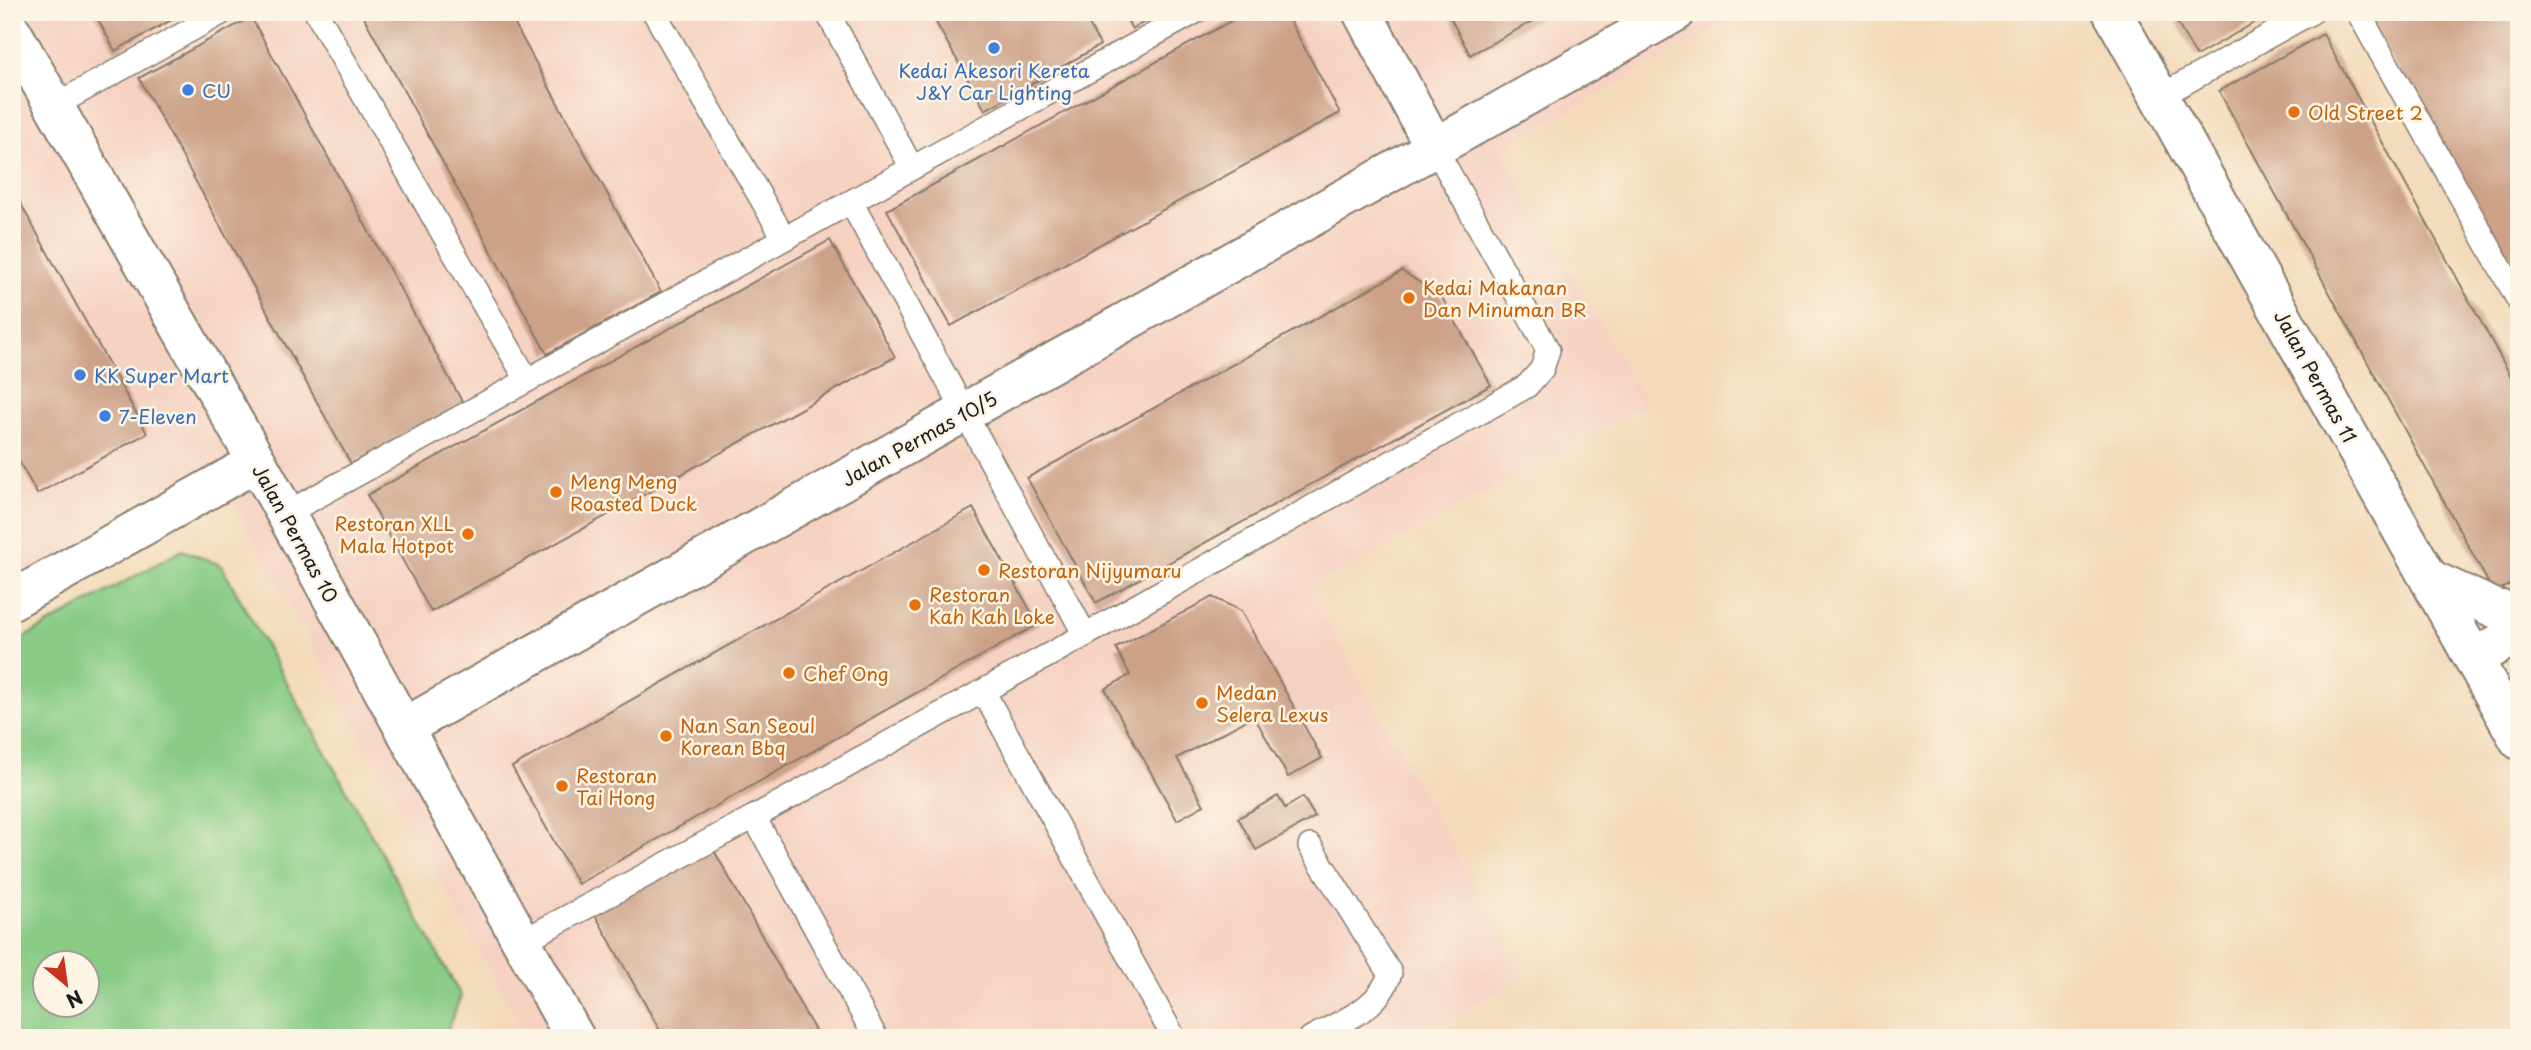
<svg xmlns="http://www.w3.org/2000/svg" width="2531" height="1050" font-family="'Playpen Sans',sans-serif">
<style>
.built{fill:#f5d2c2}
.green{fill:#87cb85;stroke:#527450;stroke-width:2;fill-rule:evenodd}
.building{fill:#cca188}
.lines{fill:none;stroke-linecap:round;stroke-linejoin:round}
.service-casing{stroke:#887b6b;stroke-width:26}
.minor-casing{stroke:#887b6b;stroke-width:42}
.service{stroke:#fff;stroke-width:23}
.minor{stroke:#fff;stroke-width:38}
.shop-dot{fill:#3f7fe0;stroke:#fcf5e5;stroke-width:2.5}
.food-dot{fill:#e8710a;stroke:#fcf5e5;stroke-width:2.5}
.labels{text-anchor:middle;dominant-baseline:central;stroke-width:5;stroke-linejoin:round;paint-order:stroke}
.shop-label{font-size:19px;fill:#366cbe;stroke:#fcf5e5;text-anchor:start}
.food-label{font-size:19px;fill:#c56008;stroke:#fcf5e5;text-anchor:start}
.street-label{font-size:19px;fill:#1c1c1c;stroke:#fcf5e5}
</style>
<rect width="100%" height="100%" fill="#fcf5e5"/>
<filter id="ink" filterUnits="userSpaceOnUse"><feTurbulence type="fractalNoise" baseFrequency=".0143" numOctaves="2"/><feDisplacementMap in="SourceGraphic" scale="14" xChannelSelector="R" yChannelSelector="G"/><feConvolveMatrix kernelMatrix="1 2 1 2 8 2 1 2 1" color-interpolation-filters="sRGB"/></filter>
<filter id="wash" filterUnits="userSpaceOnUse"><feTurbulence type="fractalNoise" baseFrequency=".00686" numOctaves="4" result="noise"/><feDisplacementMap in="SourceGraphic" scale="28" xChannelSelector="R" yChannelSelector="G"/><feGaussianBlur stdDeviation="1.57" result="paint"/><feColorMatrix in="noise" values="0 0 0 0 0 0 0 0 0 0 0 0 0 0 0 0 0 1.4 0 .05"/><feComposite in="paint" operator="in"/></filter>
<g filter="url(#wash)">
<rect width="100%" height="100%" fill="#f3daba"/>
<!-- built -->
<path class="built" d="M12,12H1749L1500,149L1646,404L1309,589L1526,977L1416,1038H504L521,1028L224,486L12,601Z"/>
<!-- green -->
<path class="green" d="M182,550L221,565L461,996L444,1038H12V644ZM46,962H88V1004H46Z"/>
<g id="blocks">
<!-- building -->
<path class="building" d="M94,12H186L115,51Z
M361,12H508L661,292L547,354Z
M930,12H1082L1100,45L985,110Z
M1123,12H1162L1132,29Z
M1247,12H1285L1340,113L951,326L887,210Z
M1447,12H1550L1470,55Z
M2171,12H2273L2196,56Z
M2365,12H2519V289Z
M251,17L463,403L351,464L139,78Z
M2323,34L2519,391V579L2494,593L2219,91Z
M12,188L147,433L37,494L12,449Z
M830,240L895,357L431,612L367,495Z
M1402,271L1441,296L1491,385L1096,603L1027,478Z
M973,508L1038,624L578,884L512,767Z
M1212,597L1241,611L1322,758L1288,777L1254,716L1177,758L1204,805L1177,820L1105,689L1130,675L1116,648Z
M1278,796L1285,808L1303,797L1315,817L1256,850L1238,818Z
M711,845L819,1038H664L593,911Z"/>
</g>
</g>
<g filter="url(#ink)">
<use href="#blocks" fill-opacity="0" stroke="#887b6b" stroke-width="2"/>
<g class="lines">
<defs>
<path id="service" d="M316,12L527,380
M654,12L784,238
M827,12L912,168
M2358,12L2519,301
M2159,97L2312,12
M54,106L223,12
M851,202L1085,635
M285,514L1195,12
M983,691L1174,1038
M1310,846L1390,973C1380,1009 1342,1021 1311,1038
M521,942L754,817
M876,1038L754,817L1085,635L1527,386L1542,369L1548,350L1435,148"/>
<path id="minor" d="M1362,12L1435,148
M2112,12L2519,740
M12,32L257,462L575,1038
M2430,579L2496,609L2519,613
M12,600L257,462
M2475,657L2519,633
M403,728L1676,12"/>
</defs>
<!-- service casing -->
<use href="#service" class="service-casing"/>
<!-- minor casing -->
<use href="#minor" class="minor-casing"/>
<!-- service -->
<use href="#service" class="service"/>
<!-- minor -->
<use href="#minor" class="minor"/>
</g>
</g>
<!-- markers -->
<g class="shop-dot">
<circle cx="994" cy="48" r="7"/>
<circle cx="188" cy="90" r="7"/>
<circle cx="80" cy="375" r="7"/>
<circle cx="105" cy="416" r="7"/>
</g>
<g class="food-dot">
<circle cx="2294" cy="112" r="7"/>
<circle cx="1409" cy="298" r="7"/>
<circle cx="556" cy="492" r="7"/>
<circle cx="468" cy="534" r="7"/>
<circle cx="984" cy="570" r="7"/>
<circle cx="915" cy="605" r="7"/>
<circle cx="789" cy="673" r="7"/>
<circle cx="1202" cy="703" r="7"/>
<circle cx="666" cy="736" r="7"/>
<circle cx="562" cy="786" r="7"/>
</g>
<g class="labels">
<!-- shop labels -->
<g class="shop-label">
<text x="994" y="70" text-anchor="middle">Kedai Akesori Kereta<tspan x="994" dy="22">J&amp;Y Car Lighting</tspan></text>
<text x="202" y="90">CU</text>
<text x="94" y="375">KK Super Mart</text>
<text x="119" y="416">7-Eleven</text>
</g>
<!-- food labels -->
<g class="food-label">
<text x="2308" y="112">Old Street 2</text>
<text x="1423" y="287">Kedai Makanan<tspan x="1423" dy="22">Dan Minuman BR</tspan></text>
<text x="570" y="481">Meng Meng<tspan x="570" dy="22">Roasted Duck</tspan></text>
<text x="454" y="523" text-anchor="end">Restoran XLL<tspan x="454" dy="22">Mala Hotpot</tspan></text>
<text x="998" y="570">Restoran Nijyumaru</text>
<text x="929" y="594">Restoran<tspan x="929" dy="22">Kah Kah Loke</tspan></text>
<text x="803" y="673">Chef Ong</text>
<text x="1216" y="692">Medan<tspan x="1216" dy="22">Selera Lexus</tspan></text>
<text x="680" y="725">Nan San Seoul<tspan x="680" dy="22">Korean Bbq</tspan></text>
<text x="576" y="775">Restoran<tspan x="576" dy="22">Tai Hong</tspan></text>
</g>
<!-- street labels -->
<g class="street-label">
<text transform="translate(2316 376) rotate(61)">Jalan Permas 11</text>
<text transform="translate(919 438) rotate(-29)">Jalan Permas 10/5</text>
<text transform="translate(296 533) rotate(61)">Jalan Permas 10</text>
</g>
</g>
<!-- margin -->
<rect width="2531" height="1050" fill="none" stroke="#fcf5e5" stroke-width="42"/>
<!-- north arrow -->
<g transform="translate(66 984) rotate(151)"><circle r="33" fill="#fcf5e5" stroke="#a29e95" stroke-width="2"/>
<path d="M0-5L12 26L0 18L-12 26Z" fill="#c8321e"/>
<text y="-10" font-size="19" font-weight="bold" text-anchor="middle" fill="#1c1c1c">N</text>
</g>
</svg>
